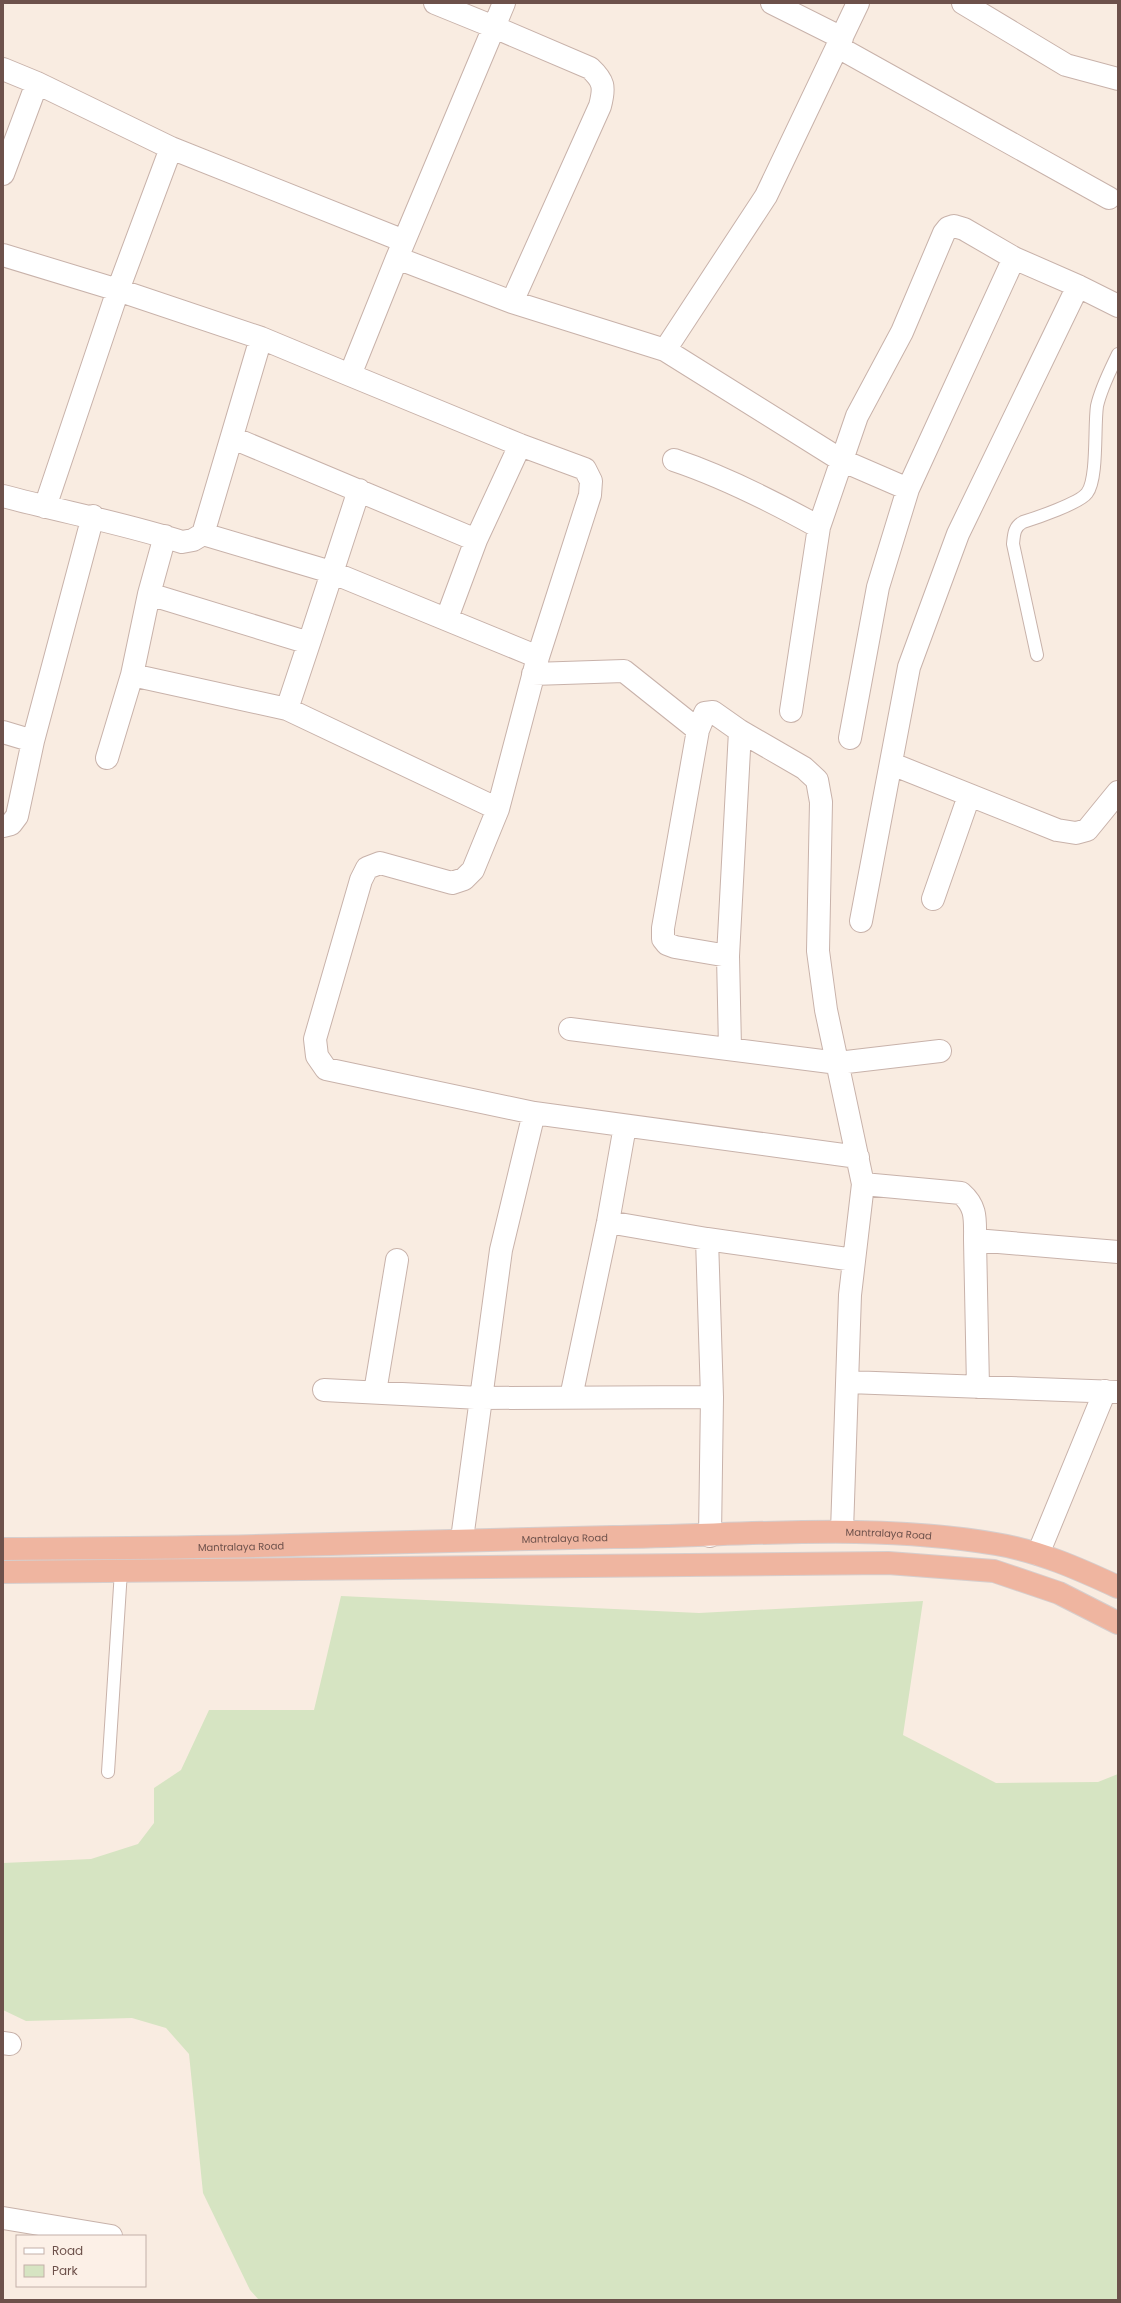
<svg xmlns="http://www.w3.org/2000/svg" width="1121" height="2303" font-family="Poppins,sans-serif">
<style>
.green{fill:#d6e4c2}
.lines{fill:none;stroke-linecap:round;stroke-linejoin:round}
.service-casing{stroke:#c8b2aa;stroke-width:14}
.minor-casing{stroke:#c8b2aa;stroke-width:24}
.tertiary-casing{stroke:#c8b2aa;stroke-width:24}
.trunk-casing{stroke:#d6cecd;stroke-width:24}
.service{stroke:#fff;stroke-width:12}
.minor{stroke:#fff;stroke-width:22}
.tertiary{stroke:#fff;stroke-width:22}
.trunk{stroke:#efb5a0;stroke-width:22}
.labels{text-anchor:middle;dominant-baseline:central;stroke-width:3;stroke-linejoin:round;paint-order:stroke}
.street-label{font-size:10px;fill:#6d514b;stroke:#fcf0e7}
</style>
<rect width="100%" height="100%" fill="#f9ece1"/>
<!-- green -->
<path class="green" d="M341,1596L699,1613L923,1601L903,1735L996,1783L1098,1782L1118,1774V2300H259L250,2290L203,2193L189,2054L166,2028L132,2018L26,2021L3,2010V1863L91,1859L138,1844L154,1823V1788L181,1770L209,1710H314Z"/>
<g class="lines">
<defs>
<path id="service" d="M1037,655L1013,544C1014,534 1014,527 1023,522C1036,518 1080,503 1087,493C1098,479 1094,426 1097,406C1101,388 1110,371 1118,354
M108,1772L121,1571"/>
<path id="minor" d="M435,3L494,27L504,3
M772,3L842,38
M838,47L1109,198
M3,69L37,83L171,148
M3,174L37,83
M3,255L118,290L261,338L350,375L397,258L494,27L590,68C604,81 605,87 600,106L512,302
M397,258L512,302L665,350L766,196L858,3
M665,350L841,460L908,489
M350,375L520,445L585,469L591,481L590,495L538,657
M233,438L476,540
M674,460C725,477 772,501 819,527
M3,496C63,512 123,523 182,542L193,540L203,534L261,338
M45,507L118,290L171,148L404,241
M203,534L331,572L538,657L498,809L473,870L464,879L452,883L380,863L367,868L361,880L315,1039L317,1056L326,1069L534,1113L858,1157
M149,594L309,643L359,490
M447,618L476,540L520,445
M533,674L624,671L698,730
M132,675L287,709L498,809
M287,709L309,643
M791,711L819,527L857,416L902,332L944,233L948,228L954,226L964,229L1014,258
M740,731L728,956L675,947L667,944L663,939V928L698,730L705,713L713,712L740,731L804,768L817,780L821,802L818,951L826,1010L863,1184L850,1295L842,1531
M3,732L33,741
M850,738L878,587L908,489L1014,258L1078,286L1118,306
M107,758L132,675L149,594L165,536
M892,764L1057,830L1076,833L1087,830L1118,792
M3,826L11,824L17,816L33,741L93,516
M933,899L969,796
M861,921L909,667L958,534L1078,286
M728,956L730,1048
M570,1029L838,1063L940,1051
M863,1184L961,1193C977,1207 975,1219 975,1240
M608,1222L707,1239
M848,1382L1118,1392
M978,1387L975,1240L1118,1252
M324,1390L480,1398L712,1397
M375,1392L397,1260
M571,1397L608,1222L625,1126
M710,1536L712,1397L707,1239L854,1260
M462,1539L501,1250L534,1113
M1038,1554L1105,1391
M3,2043L10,2044
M3,2218L111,2236"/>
<path id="tertiary" d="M963,3L1066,65L1118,79"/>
<g id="trunk">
<path id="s1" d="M3,1549C99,1548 195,1548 291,1545C398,1542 505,1539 613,1537C740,1536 870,1522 996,1544C1039,1551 1079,1569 1118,1587"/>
<path d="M3,1572L888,1563L994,1571L1059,1593L1118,1623"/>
</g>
</defs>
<!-- service casing -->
<use href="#service" class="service-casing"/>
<!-- minor casing -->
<use href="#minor" class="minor-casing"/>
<!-- tertiary casing -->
<use href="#tertiary" class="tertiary-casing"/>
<!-- trunk casing -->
<use href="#trunk" class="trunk-casing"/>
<!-- service -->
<use href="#service" class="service"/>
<!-- minor -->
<use href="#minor" class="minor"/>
<!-- tertiary -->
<use href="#tertiary" class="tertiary"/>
<!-- trunk -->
<use href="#trunk" class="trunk"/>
</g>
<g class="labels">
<!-- street labels -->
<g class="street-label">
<text stroke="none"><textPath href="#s1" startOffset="886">Mantralaya Road</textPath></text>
<text stroke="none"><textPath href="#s1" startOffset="562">Mantralaya Road</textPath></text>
<text stroke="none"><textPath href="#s1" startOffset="238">Mantralaya Road</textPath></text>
</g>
</g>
<!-- border -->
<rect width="1121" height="2303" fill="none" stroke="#6d514b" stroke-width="8"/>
<!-- legend -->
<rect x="16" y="2235" width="130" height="52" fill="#fcf0e7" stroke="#c3b0a9"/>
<rect x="24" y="2248" width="20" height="6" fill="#ffffff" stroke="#c3b0a9"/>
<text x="52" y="2255" font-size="12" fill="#6d514b">Road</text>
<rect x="24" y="2265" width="20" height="12" fill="#d6e4c2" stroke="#c3b0a9"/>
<text x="52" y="2275" font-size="12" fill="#6d514b">Park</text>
</svg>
